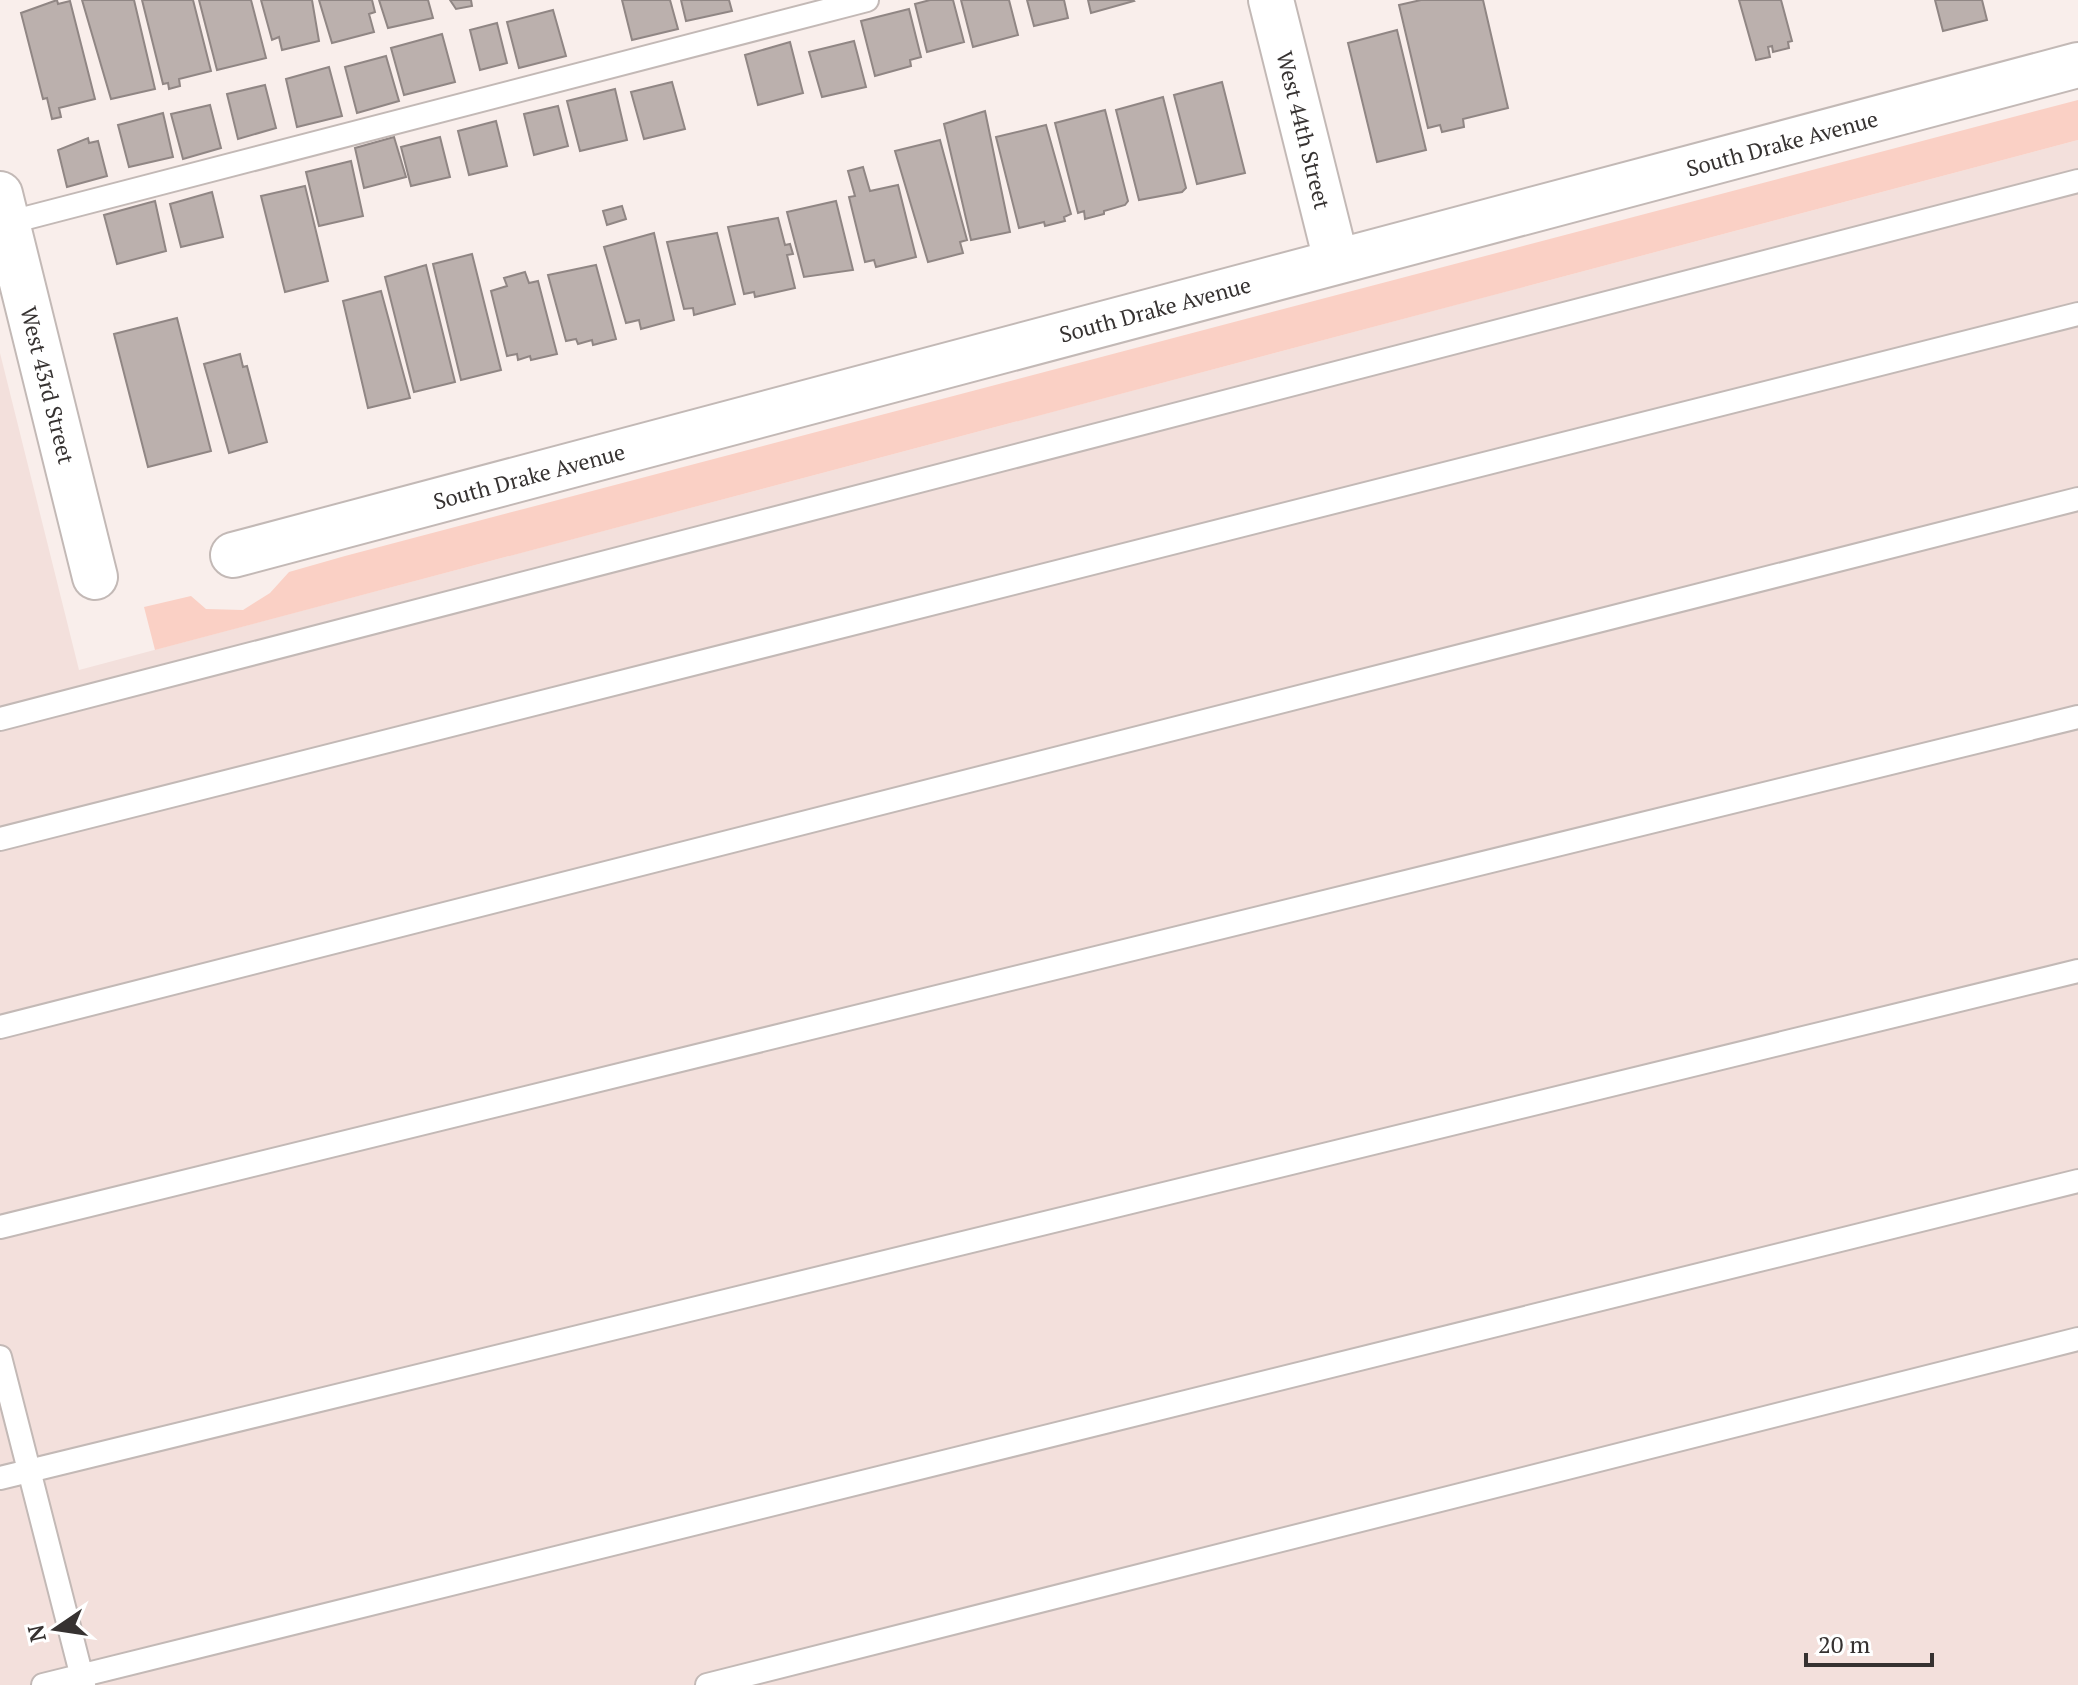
<svg xmlns="http://www.w3.org/2000/svg" width="2078" height="1685" font-family="'PT Serif',serif">
<style>
.built{fill:#f3e0dc}
.green{fill:#fad0c5}
.building{fill:#bbb0ad;stroke:#908684;stroke-width:2}
.lines{fill:none;stroke-linecap:round;stroke-linejoin:round}
.service-casing{stroke:#c3b9b6;stroke-width:26}
.minor-casing{stroke:#c3b9b6;stroke-width:48}
.service{stroke:#fff;stroke-width:22}
.minor{stroke:#fff;stroke-width:44}
.labels{text-anchor:middle;dominant-baseline:central;stroke-width:7;stroke-linejoin:round;paint-order:stroke}
.street-label{font-size:22px;fill:#363231;stroke:#fff}
</style>
<rect width="100%" height="100%" fill="#f9eeeb"/>
<!-- built -->
<path class="built" d="M2078,140V1685H0V353L79,670Z"/>
<!-- green -->
<path class="green" d="M2078,100V140L155,650L144,607L191,596L206,609L243,610L270,593L289,572L345,556Z"/>
<!-- building -->
<path class="building" d="M57,0L58,4L70,1L95,99L59,108L61,117L52,119L47,98L43,99L21,13Z
M82,0H134L155,89L111,99Z
M142,0H193L211,71L179,79L180,86L169,89L168,83L163,84Z
M199,0H251L266,58L217,70Z
M261,0H312L319,41L282,50L279,37L272,40Z
M319,0H372L375,12L369,14L374,32L332,43Z
M379,0H428L433,18L388,28Z
M450,0H471L472,6L456,9Z
M622,0H670L678,29L632,40Z
M681,0H729L732,11L686,21Z
M930,0H953L964,42L927,52L915,4Z
M961,0H1009L1018,35L973,47Z
M1027,0H1064L1068,18L1034,26Z
M1088,0H1133L1134,1L1091,13Z
M1421,0H1483L1508,108L1463,119L1464,127L1442,132L1440,125L1428,128L1399,5Z
M1739,0H1781L1792,41L1788,42L1789,48L1773,52L1772,46L1768,47L1770,57L1756,60Z
M1935,0H1982L1987,20L1943,31Z
M909,9L921,57L910,60L911,66L875,76L861,21Z
M553,10L566,56L519,68L507,22Z
M497,23L507,63L480,70L470,30Z
M1397,30L1426,150L1377,162L1348,43Z
M442,34L455,82L404,95L391,48Z
M854,41L866,87L822,97L809,52Z
M790,42L803,93L758,105L745,55Z
M386,56L399,101L357,113L345,67Z
M329,67L342,116L297,127L286,79Z
M672,82L685,129L644,139L631,92Z
M1222,82L1245,173L1197,184L1174,95Z
M265,85L276,128L238,139L227,94Z
M615,89L627,140L580,151L567,101Z
M1163,97L1186,188L1182,192L1139,200L1116,110Z
M210,105L221,148L183,159L171,114Z
M558,106L568,146L534,155L524,114Z
M1105,110L1128,201L1125,205L1104,211V214L1085,219L1084,211L1078,213L1055,123Z
M985,111L1010,232L971,240L944,124Z
M163,113L173,157L129,167L118,125Z
M496,121L507,166L469,175L458,131Z
M1046,125L1071,214L1064,217L1065,221L1045,226L1044,222L1019,228L996,137Z
M394,137L406,177L364,188L355,148Z
M440,137L450,177L411,186L401,147Z
M88,138L89,143L98,141L107,176L67,187L58,150Z
M940,140L967,240L960,242L963,253L928,262L895,151Z
M351,161L363,216L319,226L306,172Z
M863,167L870,191L898,185L916,257L876,267L874,260L865,262L849,197L855,196L848,171Z
M305,186L328,281L285,292L261,196Z
M212,192L223,237L181,247L170,204Z
M155,201L166,251L117,264L104,215Z
M836,201L853,270L804,277L787,212Z
M622,206L626,219L607,225L603,211Z
M778,218L785,245L790,244L793,254L787,255L795,288L755,297L754,292L744,294L728,227Z
M654,233L674,320L641,329L639,320L626,323L604,247Z
M717,233L735,304L694,315L693,308L684,309L667,242Z
M472,254L501,370L461,380L433,264Z
M426,265L455,382L414,392L385,277Z
M596,265L616,339L593,345L592,340L578,344L576,339L566,341L548,275Z
M525,272L529,283L538,281L557,354L531,360L530,356L518,360L517,354L507,356L491,291L507,286L504,278Z
M381,291L410,398L368,408L343,301Z
M177,318L211,451L148,467L114,334Z
M240,354L243,367L247,366L267,442L229,453L204,364Z"/>
<g class="lines">
<defs>
<path id="service" d="M7,223L867,0
M0,719L2078,181
M0,839L2078,314
M0,1027L2078,499
M0,1227L2078,717
M0,1357L84,1685
M0,1478L2078,971
M43,1685L2078,1181
M707,1685L2078,1339"/>
<path id="minor" d="M1271,0L1336,260
M0,194L95,577
M233,555L2078,65"/>
</defs>
<!-- service casing -->
<use href="#service" class="service-casing"/>
<!-- minor casing -->
<use href="#minor" class="minor-casing"/>
<!-- service -->
<use href="#service" class="service"/>
<!-- minor -->
<use href="#minor" class="minor"/>
</g>
<g class="labels">
<!-- street labels -->
<g class="street-label">
<text transform="translate(1304 130) rotate(76)">West 44th Street</text>
<text transform="translate(1782 143) rotate(-15)">South Drake Avenue</text>
<text transform="translate(1155 309) rotate(-15)">South Drake Avenue</text>
<text transform="translate(48 385) rotate(76)">West 43rd Street</text>
<text transform="translate(529 476) rotate(-15)">South Drake Avenue</text>
</g>
</g>
<!-- north arrow -->
<g transform="translate(56 1629) rotate(257)" stroke="#ffffff" stroke-width="6" paint-order="stroke">
<path d="M0-6L14 30L0 20L-14 30Z" fill="#363231"/>
<text y="-12" font-size="22" font-weight="bold" text-anchor="middle" fill="#363231">N</text>
</g>
<!-- scale -->
<path d="M1806 1653v12h126v-12" fill="none" stroke="#363231" stroke-width="4"/>
<text x="1818" y="1653" font-size="24" fill="#363231" stroke="#ffffff" stroke-width="6" paint-order="stroke">20 m</text>
</svg>
